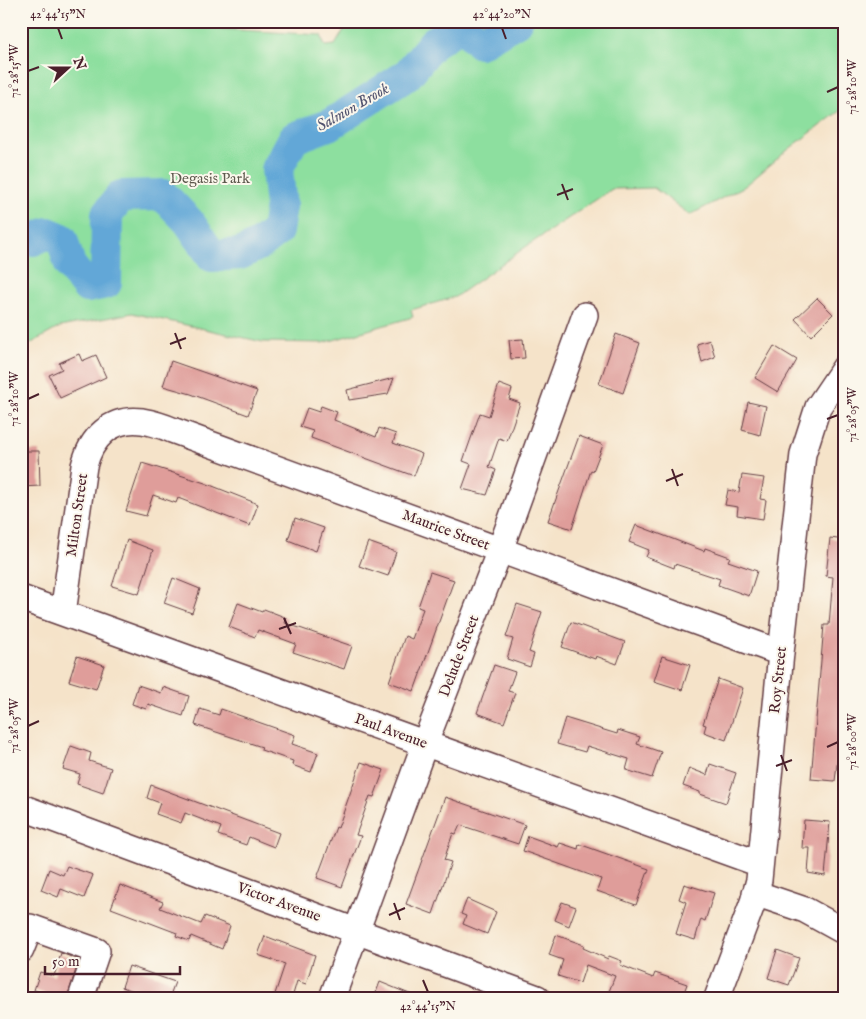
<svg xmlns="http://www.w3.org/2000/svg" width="866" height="1019" font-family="'IM FELL English',serif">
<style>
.green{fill:#8ddf9f;stroke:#6c7f65}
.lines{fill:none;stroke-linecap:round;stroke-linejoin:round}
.river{stroke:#62a7d7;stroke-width:32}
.building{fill:#df9d9a}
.minor-casing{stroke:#643c43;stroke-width:28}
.minor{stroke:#fff;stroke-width:25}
.ticks{fill:none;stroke:#4a1f2b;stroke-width:2}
.labels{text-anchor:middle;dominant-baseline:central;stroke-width:4;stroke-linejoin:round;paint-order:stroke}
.park-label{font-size:15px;fill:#5e594e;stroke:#fbf7ec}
.street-label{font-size:15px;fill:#4a1f2b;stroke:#fbf7ec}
.water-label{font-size:16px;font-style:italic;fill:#545570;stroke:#fbf7ec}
.neatline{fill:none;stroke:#4a1f2b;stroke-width:2}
.ticks-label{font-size:12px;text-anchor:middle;fill:#4a1f2b}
</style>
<rect width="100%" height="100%" fill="#fbf7ec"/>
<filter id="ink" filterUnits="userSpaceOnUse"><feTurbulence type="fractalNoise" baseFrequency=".02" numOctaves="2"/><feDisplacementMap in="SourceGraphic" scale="10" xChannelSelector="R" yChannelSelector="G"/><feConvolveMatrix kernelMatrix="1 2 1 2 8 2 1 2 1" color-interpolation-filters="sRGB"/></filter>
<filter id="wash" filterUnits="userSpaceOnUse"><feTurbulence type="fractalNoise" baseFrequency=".0096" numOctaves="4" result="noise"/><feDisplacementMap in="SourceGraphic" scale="20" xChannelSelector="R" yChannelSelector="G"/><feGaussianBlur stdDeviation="1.12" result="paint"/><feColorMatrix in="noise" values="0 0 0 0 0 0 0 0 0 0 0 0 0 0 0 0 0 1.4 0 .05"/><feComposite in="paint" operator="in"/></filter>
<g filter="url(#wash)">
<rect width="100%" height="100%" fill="#f5e3c9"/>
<!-- green -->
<path class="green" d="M21,21H93L321,35L325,46L335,45L349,21H845V107L789,149L745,186L690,215L654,188L612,189L527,246L455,297L411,310L413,317L323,343L263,342L132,313L60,327L21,349Z"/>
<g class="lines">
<!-- river -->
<path class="river" d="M21,238L33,240L48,233L62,239L70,265L87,287L106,283L107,214L121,196L163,195L189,222L212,256L240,254L260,244L277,231L281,206L277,169L294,138L331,124L407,75L434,42L462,25L480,43L517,21"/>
</g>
<g id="blocks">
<!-- building -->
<path class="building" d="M817,298L833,314L811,336L795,319Z
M616,334L640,343L623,393L599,384Z
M523,339L525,358L511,359L509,340Z
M710,340L715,357L702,362L697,344Z
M774,346L797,360L778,392L755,378Z
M79,354L82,361L96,355L106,377L60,398L49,375L62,369L59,363Z
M171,361L257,391L248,415L191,394L163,386Z
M394,378L388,394L349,400L347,390Z
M499,384L512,389L509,399L520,403L507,441L499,438L489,467L496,470L487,495L462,489L471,464L463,461L480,413L489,416Z
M748,402L766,406L760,435L742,430Z
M321,406L337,412L334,420L376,437L379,428L396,434L393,443L422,454L414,476L311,438L313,431L300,427L307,408L319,412Z
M579,436L603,445L593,471L591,470L572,529L548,521Z
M21,451H39L40,486L21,487Z
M142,463L205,483L258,504L250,526L178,498L176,503L153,495L146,516L126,511Z
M742,475L764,478L760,499L766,500L763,519L737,515L738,507L725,505L728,490L739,492Z
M295,518L324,528L316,551L288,540Z
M636,525L704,551L705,548L730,557L728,561L757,571L749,596L718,585L720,579L675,564L674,568L646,557L649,550L629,542Z
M830,538L845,540V694L835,781L811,779L824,625H829L833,577L826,576Z
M127,540L153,550L139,594L112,586Z
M368,542L396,552L388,576L359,566Z
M430,572L454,580L414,691L389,682L405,636L412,639L423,609L418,607Z
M173,578L200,589L192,613L164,603Z
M238,603L262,612L264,609L287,618L285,623L352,646L344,669L293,652L296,644L258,630L255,637L229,627Z
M517,604L542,612L529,652L534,654L530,667L507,659L513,639L506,637Z
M571,622L625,642L617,664L596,656L595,659L562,647Z
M77,656L104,665L96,689L69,681Z
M662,656L690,665L682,690L654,681Z
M494,665L515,672L508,691L515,693L504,723L477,713Z
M718,679L743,688L726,740L704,732L706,725L703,724Z
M138,685L161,693L163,687L189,696L183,716L148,704L146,709L132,704Z
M200,709L219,715L221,709L295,735L292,744L318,753L311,772L292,765L293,761L261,750L262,747L195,725Z
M565,718L617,734L618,730L640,737L637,744L661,752L652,778L626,770L629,759L587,746L585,752L557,744Z
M71,746L91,753L89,761L111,768L103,793L77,784L80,774L63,769Z
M361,762L384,770L374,797L370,796L356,835L361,836L342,887L317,878L336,827L338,828Z
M710,764L736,773L726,803L700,794V792L683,786L689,768L707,775Z
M151,785L279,833L274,847L249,837L246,845L218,835L221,827L185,813L181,823L156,814L160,803L147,798Z
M445,797L525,825L518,844L460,825L456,834L453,833L444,860L451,862L433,914L406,904Z
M804,820L830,822L825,876L808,873L810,848H802Z
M528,836L558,847L560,843L578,849L579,844L649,869L636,905L597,891L601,879L523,851Z
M67,866L93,875L84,898L61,889L58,897L41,890L49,869L63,875Z
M684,884L714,893L705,921L701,919L695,940L676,934L686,902L679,899Z
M120,885L163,902L160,908L201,924L205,916L230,926L222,949L191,936L189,941L176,936L177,933L111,908Z
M467,899L496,912L487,934L463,924L466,916L461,914Z
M562,902L576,907L569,926L555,920Z
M556,935L584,945L583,948L608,959L609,956L622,961L620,965L653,978L655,973L687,984L682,998H619L608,994L615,976L586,965L580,983L558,976L563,960L549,955Z
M265,936L315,955L306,984L297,981L292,998H284L275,994L285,964L258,955Z
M777,950L799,958L789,985L768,978Z
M61,953L79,960L67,998H57L34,990L40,972L54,976Z
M129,966L175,982L169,998H154L122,987Z
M380,982L417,997V998H374Z"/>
</g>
</g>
<g filter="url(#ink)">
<use href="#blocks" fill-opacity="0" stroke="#643c43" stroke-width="1"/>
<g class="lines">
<defs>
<path id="minor" d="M21,598L760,864
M63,613L84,466C91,438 111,417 142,421C153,423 163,426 172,430L781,653
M21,807L537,998
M755,893L805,910L845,932
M21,950L30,927L97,951L81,998
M332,998L425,743L500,550L585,315
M717,998L753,902L759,880L781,653L803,454L818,407L845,367"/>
</defs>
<!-- minor casing -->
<use href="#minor" class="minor-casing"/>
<!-- minor -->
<use href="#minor" class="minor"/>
</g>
</g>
<!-- ticks -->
<path class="ticks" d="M58,28L62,39M502,28L506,39M28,71L39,67M827,92L838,87M562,184L568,200M557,195L573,189M175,333L181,349M170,344L186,338M28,399L39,394M827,419L838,415M672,469L678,486M666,481L683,474M284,618L291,634M279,629L296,623M28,726L39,721M827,747L838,742M781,755L787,771M776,766L792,760M394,903L400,920M389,915L405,908M423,980L428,992"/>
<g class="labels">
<!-- park labels -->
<g class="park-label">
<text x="210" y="178">Degasis Park</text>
</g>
<!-- street labels -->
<g class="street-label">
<text transform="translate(77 515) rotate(-82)">Milton Street</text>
<text transform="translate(446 530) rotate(20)">Maurice Street</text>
<text transform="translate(459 656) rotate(-69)">Delude Street</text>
<text transform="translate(778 680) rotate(-84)">Roy Street</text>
<text transform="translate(391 731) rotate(20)">Paul Avenue</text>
<text transform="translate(279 902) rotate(20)">Victor Avenue</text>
</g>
<!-- water labels -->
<g class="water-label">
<text transform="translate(353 108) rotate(-30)">Salmon Brook</text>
</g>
</g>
<!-- margin -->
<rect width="866" height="1019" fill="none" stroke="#fbf7ec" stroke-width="55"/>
<!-- north arrow -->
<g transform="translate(68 68) rotate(69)" stroke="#fbf7ec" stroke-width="4" paint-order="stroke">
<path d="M0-4L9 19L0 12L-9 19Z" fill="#4a1f2b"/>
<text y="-8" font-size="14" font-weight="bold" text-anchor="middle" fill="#4a1f2b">N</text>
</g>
<!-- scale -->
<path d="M45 966v8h135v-8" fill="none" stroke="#4a1f2b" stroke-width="2.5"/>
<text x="52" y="966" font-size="15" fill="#4a1f2b" stroke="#fbf7ec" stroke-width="4" paint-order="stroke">50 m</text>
<rect x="28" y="28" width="810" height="964" class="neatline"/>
<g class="ticks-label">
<text x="58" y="18">42°44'15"N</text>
<text x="502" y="18">42°44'20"N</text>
<text transform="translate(14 71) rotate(-90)" y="4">71°28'15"W</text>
<text transform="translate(852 87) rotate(-90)" y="4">71°28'10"W</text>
<text transform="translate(14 399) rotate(-90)" y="4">71°28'10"W</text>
<text transform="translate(852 415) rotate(-90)" y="4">71°28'05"W</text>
<text transform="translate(14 726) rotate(-90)" y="4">71°28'05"W</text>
<text transform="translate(852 742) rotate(-90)" y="4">71°28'00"W</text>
<text x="428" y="1010">42°44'15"N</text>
</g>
</svg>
